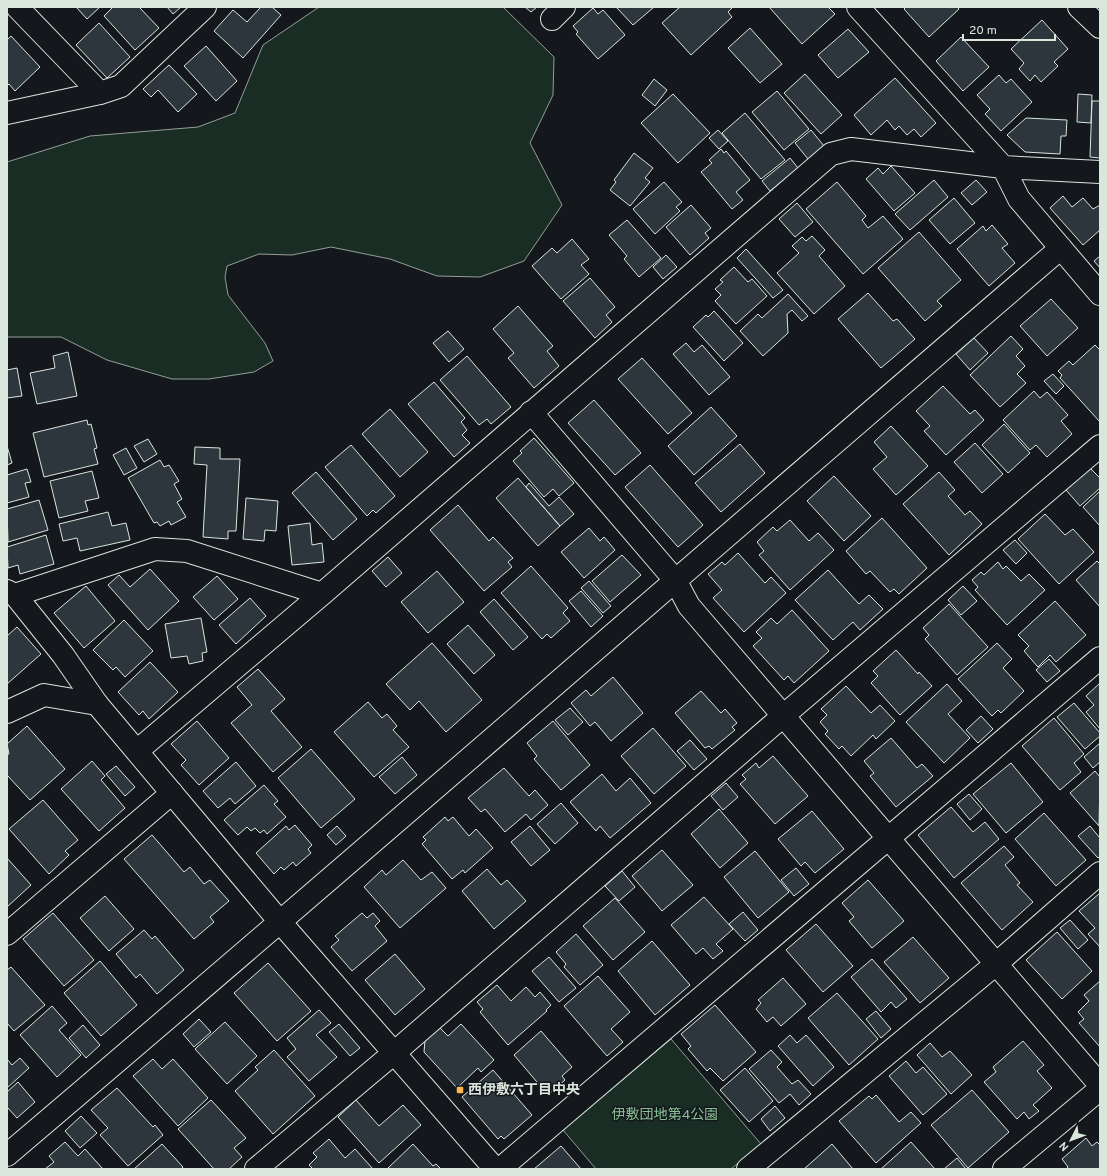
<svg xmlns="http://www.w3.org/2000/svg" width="1107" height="1176" font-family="Overpass,'Noto Sans JP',sans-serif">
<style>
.green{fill:#1a2d24;stroke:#939e99}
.building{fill:#2c363c;stroke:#d8e6dc}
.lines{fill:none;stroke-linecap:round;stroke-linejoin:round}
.street-casing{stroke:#d8e6dc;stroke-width:24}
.secondary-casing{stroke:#d8e6dc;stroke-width:24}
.street{stroke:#14181c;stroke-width:22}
.secondary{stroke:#14181c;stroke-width:22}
.poi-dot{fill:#ffb74d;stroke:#14181c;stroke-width:1.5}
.labels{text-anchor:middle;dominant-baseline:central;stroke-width:3;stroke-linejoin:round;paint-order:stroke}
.poi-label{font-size:14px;font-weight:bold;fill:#d8e6dc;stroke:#14181c;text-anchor:start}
.park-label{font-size:14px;fill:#8ac095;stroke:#14181c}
</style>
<rect width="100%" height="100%" fill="#14181c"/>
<!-- green -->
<path class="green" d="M319,7H503L554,57L553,95L530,143L562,205L524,261L480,277L437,276L390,259L331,247L292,255L259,254L227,266L225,277L228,295L265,343L273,361L254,372L209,379H172L107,360L61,337H7V162L90,136L198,127L235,113L263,45Z
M671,1039L761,1144L731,1169H596L563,1130Z"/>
<!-- building -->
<path class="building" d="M76,7H100L87,19Z
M113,7H139L159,28L135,50L104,16Z
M167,7H181L173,14Z
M261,7H272L281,15L243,58L214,31L233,10L247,22Z
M525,7H537L531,12Z
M616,7H654L633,25Z
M680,7H733L728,12L732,17L691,55L662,23Z
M769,7H828L835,14L802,44Z
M906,7H957L959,9L929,37L904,9Z
M593,8L598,14L603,10L625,35L598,59L576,34L578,32L573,26Z
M1042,20L1068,49L1054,62L1058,66L1041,82L1035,75L1030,81L1019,69L1024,63L1011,49Z
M99,23L130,57L107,78L76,45Z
M750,28L782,64L760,83L728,48Z
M848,29L869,52L838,78L818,55Z
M11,36L40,67L15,91L9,84L7,86V40Z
M961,37L989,67L963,91L936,61Z
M206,46L237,81L216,101L184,66Z
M169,65L197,94L178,112L158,90L151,97L143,89Z
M805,74L842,115L821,134L784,93Z
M999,75L1006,83L1011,79L1032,102L1001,131L985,114L990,109L977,95Z
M895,78L936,123L921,137L914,129L907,135L899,126L895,130L887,120L871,135L854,115Z
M654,79L667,90L655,106L642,95Z
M777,91L809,129L784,150L752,112Z
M673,94L710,133L678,163L641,123Z
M1078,94L1092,95L1091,123L1077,122Z
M1092,101H1100V158L1090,157Z
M745,113L785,160L761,179L722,133Z
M1026,118L1067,120L1066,136H1061L1060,154L1025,152L1007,135Z
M718,130L728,141L719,149L709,138Z
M811,130L824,146L808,159L795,143Z
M721,149L724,153L726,151L750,180L736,192L743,200L732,209L701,172L712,163L709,160Z
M634,153L653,168L645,178L650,182L630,206L610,190L616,182L614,180Z
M790,158L798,168L770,191L762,181Z
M891,166L915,193L894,211L866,179L878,168L883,174Z
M934,180L948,197L910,230L895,214Z
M976,180L987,192L972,205L961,193Z
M664,182L682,202L676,207L680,211L655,234L633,209Z
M837,182L866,216L862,220L868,228L883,216L903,239L863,274L806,209Z
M1063,196L1072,207L1083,198L1093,209L1100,205V230L1083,245L1050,208Z
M954,198L975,223L950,244L929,220Z
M797,203L813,222L795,237L779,219Z
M691,205L711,228L705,233L709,238L690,255L666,227Z
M627,220L661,258L639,277L624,259L627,256L609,235Z
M992,225L1008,244L1002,248L1015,263L989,286L957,249L983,226L986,231Z
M919,232L961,280L937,301L942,306L925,321L878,268Z
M812,236L825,250L819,256L845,286L814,314L777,273L799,253L792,246L802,237L806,241Z
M572,239L589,259L581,265L589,274L561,299L532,266L552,248L557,253Z
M746,249L783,290L773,298L737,258Z
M666,255L677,267L663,279L653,267Z
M1100,256V268L1094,261Z
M734,267L748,282L752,279L767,296L736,324L715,301L721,295L715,289L723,282L720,280Z
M590,278L615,307L606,315L612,322L595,338L563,301Z
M868,293L893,321L897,319L915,339L881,368L838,319Z
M788,294L808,316L802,321L792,310L787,314L788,333L763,356L740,331L758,314L762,318Z
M1051,299L1078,328L1047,356L1020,326Z
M518,306L553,346L547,351L559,366L534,388L508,358L514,353L493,329Z
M714,311L743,343L724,361L693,327L706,315L708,317Z
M448,331L464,349L449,362L433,343Z
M1011,336L1023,349L1016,356L1025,366L1017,374L1026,383L1000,407L970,375Z
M974,338L988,353L970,370L956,354Z
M686,343L694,352L702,345L730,377L709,395L673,354Z
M1095,345L1100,350V422L1060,378L1062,375L1058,371L1069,361L1073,365Z
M68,352L77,396L37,404L30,373L55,368L53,356Z
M467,356L511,407L491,424L487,419L479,425L440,380Z
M642,358L692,413L668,434L618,379Z
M17,368L22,396L7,398V370Z
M1053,374L1064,386L1056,394L1044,381Z
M434,382L465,418L461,422L467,430L462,435L470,443L454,457L408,404Z
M943,386L970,414L975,410L984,420L946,455L924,431L930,426L916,411Z
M1034,391L1040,398L1047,392L1068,415L1061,421L1072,434L1047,457L1036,445L1030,450L1003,420Z
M594,400L641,453L615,475L568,423Z
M711,407L737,436L694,475L668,446Z
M390,409L428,452L400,477L362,434Z
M87,420L88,425L91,424L97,448L94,449L98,464L44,477L33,433Z
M1004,424L1030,453L1008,473L982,445Z
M891,426L928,466L896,495L873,469L887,457L874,442Z
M534,438L574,483L559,496L553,489L544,497L513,461L522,453L520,451Z
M148,439L157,454L144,462L134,446Z
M975,443L1003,474L982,493L954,462Z
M740,444L765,473L721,512L695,483Z
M351,445L395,496L376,513L373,510L367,516L325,467Z
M7,446L12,463L7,465Z
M195,447L220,448V459H240L236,531H228V539L203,537L207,465L194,464Z
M126,448L137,468L124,475L113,455Z
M160,460L164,467L169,465L179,481L174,484L182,499L177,502L186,517L171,525L169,521L160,526L157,522L154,523L128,478Z
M650,465L703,525L678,547L625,487Z
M1090,468L1100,478V488L1080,506L1066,490Z
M27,469L31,482L25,483L29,497L7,503V475Z
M92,471L99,498L85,501L88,511L59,518L50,481Z
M316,472L357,519L333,540L292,493Z
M939,472L955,490L948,496L965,515L970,511L982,524L949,555L903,504Z
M834,476L871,516L844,541L807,501Z
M518,478L560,526L538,546L496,498Z
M529,483L549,506L559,497L574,514L560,526L526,487Z
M1100,491V526L1083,507Z
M246,498L278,501L276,531L265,530L264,541L243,539Z
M39,500L48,530L8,542L7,509Z
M458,505L489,541L493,537L513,558L508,562L512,567L484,591L430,530Z
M108,512L112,526L126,523L130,540L80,551L77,538L63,541L59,524Z
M1045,514L1065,535L1073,529L1094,552L1059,584L1018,539Z
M882,518L927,568L899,594L894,589L890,592L870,571L866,574L846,551Z
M790,520L809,541L818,533L834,550L790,590L759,555L764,551L757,542L773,527L777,531Z
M310,523L312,545L322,543L324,562L292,565L288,526Z
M589,528L600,541L604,537L615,550L584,578L561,552Z
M46,535L54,564L20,574L18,565L8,568L7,547Z
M1015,540L1027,553L1016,564L1003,550Z
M738,553L765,583L771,577L786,593L744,632L713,598L722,590L708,574L722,562L725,565Z
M622,555L641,575L610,602L592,581Z
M388,557L402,573L386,587L372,571Z
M1097,561L1100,564V607L1076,580Z
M998,562L1003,569L1006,566L1021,581L1029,574L1045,590L1007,625L975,590L978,587L972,580L981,572L984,575Z
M531,566L568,608L563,613L570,621L551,638L547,634L542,639L501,593Z
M150,569L179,601L148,630L108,585L119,575L130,587Z
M828,570L859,604L869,595L883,609L860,630L853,622L833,640L795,600Z
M437,571L464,602L428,633L401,602Z
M217,576L238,599L214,620L193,597Z
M589,581L611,606L603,613L581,588Z
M86,586L115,621L84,648L54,613Z
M963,586L977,601L961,615L948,600Z
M581,591L603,616L591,627L569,601Z
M250,598L266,616L236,644L219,625Z
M494,599L528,637L513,650L480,612Z
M1055,601L1086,635L1056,662L1050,655L1038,667L1024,651L1029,646L1018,635Z
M949,604L988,647L957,675L925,639L929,635L923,628Z
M792,610L829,651L794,683L788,676L784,680L753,646L762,638L756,632L771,618L777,624Z
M201,618L207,652L202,653L203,661L189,664L187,656L171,658L165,624Z
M124,620L153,651L125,677L116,667L113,670L93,650Z
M468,625L495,655L474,674L447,644Z
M17,627L41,654L7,684V636Z
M432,643L482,700L446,732L419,701L410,710L386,684Z
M997,643L1012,659L1003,668L1024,691L1001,713L998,710L992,716L958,679Z
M896,650L918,674L919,672L932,686L900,715L871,683L878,676L873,671Z
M1049,659L1060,671L1047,682L1036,670Z
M150,662L178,692L149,719L143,711L139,715L118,692Z
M258,669L285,699L271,711L302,747L273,772L231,723L252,705L237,687Z
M613,677L643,713L611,741L595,722L590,726L571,703L586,690L591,696Z
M1100,683V729L1086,712L1094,705L1086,696Z
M947,684L962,701L948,714L970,738L944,763L906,722Z
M846,686L871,713L880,705L895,721L876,739L873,735L851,756L842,746L839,749L825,734L828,731L820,722L827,715L821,709Z
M701,691L721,713L725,709L737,723L732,727L735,730L712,749L709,746L705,748L675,713Z
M368,702L382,718L387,714L397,726L393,730L409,747L374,777L334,732Z
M1074,703L1100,733V736L1085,749L1057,717Z
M570,708L583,722L568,735L555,720Z
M981,716L993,729L978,743L966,730Z
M1054,718L1084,754L1074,763L1081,772L1060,790L1022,746Z
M197,721L229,758L199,785L181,765L186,760L171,744Z
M553,721L590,765L561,790L534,759L537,756L527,743Z
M27,726L65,769L30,800L7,775V755L9,754L7,744Z
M653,728L686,766L654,794L621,756Z
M891,738L917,768L922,764L933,776L896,807L870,776L874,773L864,761Z
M690,740L707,759L694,770L677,751Z
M1100,743V762L1093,768L1084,757Z
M311,749L355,799L321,828L278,778Z
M773,756L808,796L775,824L740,784L746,779L742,775L756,763L759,768Z
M402,757L417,775L395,794L379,777Z
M92,761L105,776L101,780L125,808L99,831L61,789Z
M236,762L256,786L235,804L230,798L218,808L203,791Z
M1011,763L1043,802L1006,833L973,794Z
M116,766L135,787L125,796L106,774Z
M504,768L529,796L535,790L548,805L531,820L526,814L505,832L485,809L481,812L468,798Z
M1095,771L1100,777L1099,826L1070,793Z
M602,774L616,791L630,778L651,803L610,838L600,826L596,831L570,802Z
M726,783L738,797L723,810L711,796Z
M264,785L278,801L274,804L286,817L267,834L264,830L260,833L255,828L251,831L247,827L238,835L224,820Z
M969,794L982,809L970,820L957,804Z
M43,800L78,840L65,851L69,855L49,874L9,829Z
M561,803L578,823L555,844L537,824Z
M951,807L973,832L985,822L999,839L954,878L918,835Z
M719,809L748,843L720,868L691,834Z
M812,811L844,849L815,873L805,862L801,866L778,839Z
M1044,813L1086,860L1056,886L1015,839Z
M445,817L448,821L453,817L469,836L476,829L493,848L465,873L463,870L452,879L422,844L426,840L423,837Z
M295,825L312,845L308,849L311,853L296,866L293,862L284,870L281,867L274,874L256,853L286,826L289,830Z
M337,826L346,836L336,845L327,835Z
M530,826L550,850L531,866L511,842Z
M1090,826L1100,838V856L1098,858L1078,836Z
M152,835L184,872L190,867L204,884L210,880L229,901L210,917L214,922L194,939L124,859Z
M1004,846L1014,857L1005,865L1020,883L1017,885L1033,902L1002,930L961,883Z
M662,850L693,885L662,911L632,876Z
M755,851L789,892L758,918L724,877Z
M7,858L31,885L7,907Z
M403,860L421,880L432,872L446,888L400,928L364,887L382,870L386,875Z
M796,868L809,884L794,896L781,880Z
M487,869L501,885L507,880L526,901L494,929L462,891Z
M622,871L635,887L619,901L605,886Z
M868,880L904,921L872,948L849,921L854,917L842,903Z
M1100,893V947L1088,934L1095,928L1079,911Z
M105,896L134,929L109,951L80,918Z
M704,897L733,929L716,944L723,951L713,959L703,948L696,954L671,925Z
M615,898L645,932L613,960L583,926Z
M743,912L758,930L745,941L729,924Z
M53,913L94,960L64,986L23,939Z
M362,913L367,918L373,913L380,921L375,926L387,941L352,971L331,947L339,940L335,936Z
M1070,920L1088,940L1078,949L1060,928Z
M816,924L853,966L823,992L786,950Z
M144,930L152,939L155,936L184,970L157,994L140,974L136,978L116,954Z
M1057,932L1092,971L1062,999L1026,960Z
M576,934L603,965L580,985L564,967L566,964L556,952Z
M913,937L949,978L920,1003L884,962Z
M652,941L690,985L655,1015L618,971Z
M395,954L425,989L395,1015L365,980Z
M549,957L576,988L559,1002L532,971Z
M872,959L907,999L896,1008L891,1002L881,1012L851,977Z
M100,961L137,1005L101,1036L64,993Z
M268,963L311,1011L277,1041L234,993Z
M11,967L45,1005L14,1031L7,1023V970Z
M598,976L630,1012L611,1029L623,1042L607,1056L564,1006Z
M783,978L806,1004L781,1026L773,1017L767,1022L756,1009L761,1003L758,1000Z
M1100,981V1047L1079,1023L1084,1019L1078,1012L1089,1001L1084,995Z
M497,985L511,1001L526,987L535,997L540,992L551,1005L546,1010L547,1011L508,1045L480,1012L483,1009L477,1002Z
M837,993L878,1039L849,1065L808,1018Z
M715,1005L756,1052L723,1081L710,1068L707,1071L688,1049L691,1046L681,1034Z
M52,1006L67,1023L59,1030L81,1055L57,1077L20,1035Z
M319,1010L331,1023L316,1035L337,1057L309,1081L287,1057L296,1049L287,1038Z
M876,1011L891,1029L881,1038L866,1019Z
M199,1019L211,1032L194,1047L183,1034Z
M225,1022L257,1056L227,1084L195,1049Z
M339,1024L360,1048L350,1056L329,1032Z
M461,1024L494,1060L481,1072L478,1068L457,1088L424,1052L425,1040L439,1027L448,1036Z
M83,1025L100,1045L86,1058L69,1038Z
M541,1031L572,1067L562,1076L565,1080L548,1095L514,1055Z
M790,1035L797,1043L806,1035L834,1067L813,1086L778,1046Z
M1023,1041L1044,1065L1037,1071L1052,1088L1033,1105L1039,1111L1029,1119L1024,1112L1017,1119L984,1082L996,1072L993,1067Z
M930,1043L942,1057L950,1051L972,1075L951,1094L917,1055Z
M274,1050L315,1096L273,1134L235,1091L258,1070L255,1067Z
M771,1050L782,1062L777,1067L792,1084L798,1080L811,1094L799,1105L790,1094L779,1103L749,1069Z
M20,1058L29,1068L7,1088V1059L12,1065Z
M153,1059L162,1069L173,1059L208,1098L178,1126L133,1076Z
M906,1061L916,1073L923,1067L947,1094L923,1115L889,1076Z
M745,1068L773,1101L749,1122L720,1090Z
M493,1070L532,1115L504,1139L501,1136L498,1139L462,1097Z
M18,1082L35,1102L17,1118L7,1107V1092Z
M117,1088L153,1127L155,1125L163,1135L128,1166L100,1135L108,1128L91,1110Z
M972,1090L1009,1132L968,1168L931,1125Z
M876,1095L899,1122L911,1112L921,1123L876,1163L839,1121L869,1096L872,1099Z
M211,1100L246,1138L234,1148L242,1157L229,1169H214L178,1129Z
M356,1100L379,1126L403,1105L421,1125L379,1163L338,1117Z
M775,1106L785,1118L770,1131L761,1119Z
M81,1116L97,1133L80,1148L65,1131Z
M1086,1138L1092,1146L1097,1142L1100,1145V1169H1066L1068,1167L1062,1159Z
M329,1139L345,1158L355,1149L373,1169H313L309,1165L317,1157L313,1153Z
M65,1142L78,1156L85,1149L103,1169H45L54,1162L49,1156Z
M911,1142L935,1169H881Z
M162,1144L183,1167L181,1169H134Z
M413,1144L433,1166L436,1164L441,1169H387Z
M832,1144L853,1169H804Z
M561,1146L581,1169H534Z
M957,1158L966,1169H944Z"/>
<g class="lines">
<defs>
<path id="street" d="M17,7L100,93
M858,7L1003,167L1019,199L1100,294
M1079,7L1100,27
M552,19L564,7
M7,113L100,93L121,86L205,7
M531,412L675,580L689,606L1100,1085
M7,591L15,595L63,655L97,704
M15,595L155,549L187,551L322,594
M137,751L322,594L831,154L851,149L1003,167L1100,172
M7,934L172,793
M7,1155C361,855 709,550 1061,248
M256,1169L394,1053L783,716L1100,446
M500,1169L1100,658
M748,1169L996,964L1100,873
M1004,1169L1100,1089"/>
<path id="secondary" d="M7,712L44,695L97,704L281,923L495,1169"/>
</defs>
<!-- street casing -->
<use href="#street" class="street-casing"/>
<!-- secondary casing -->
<use href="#secondary" class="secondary-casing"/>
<!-- street -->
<use href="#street" class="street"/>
<!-- secondary -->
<use href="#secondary" class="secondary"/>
</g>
<!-- markers -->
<rect class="poi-dot" x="456" y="1086" width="8" height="8" rx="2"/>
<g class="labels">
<!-- poi labels -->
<g class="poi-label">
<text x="468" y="1090">西伊敷六丁目中央</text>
</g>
<!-- park labels -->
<g class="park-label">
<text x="665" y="1115">伊敷団地第4公園</text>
</g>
</g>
<!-- border -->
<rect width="1107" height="1176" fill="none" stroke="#d8e6dc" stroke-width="16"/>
<!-- north arrow -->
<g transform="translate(1071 1140) rotate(228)" stroke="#14181c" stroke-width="3" paint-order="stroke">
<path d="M0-3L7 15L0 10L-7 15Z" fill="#d8e6dc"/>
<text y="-6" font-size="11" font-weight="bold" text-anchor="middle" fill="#d8e6dc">N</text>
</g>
<!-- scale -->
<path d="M963 34v6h92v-6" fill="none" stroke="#d8e6dc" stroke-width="2"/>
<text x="969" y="34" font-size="12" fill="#d8e6dc" stroke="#14181c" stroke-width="3" paint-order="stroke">20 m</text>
</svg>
